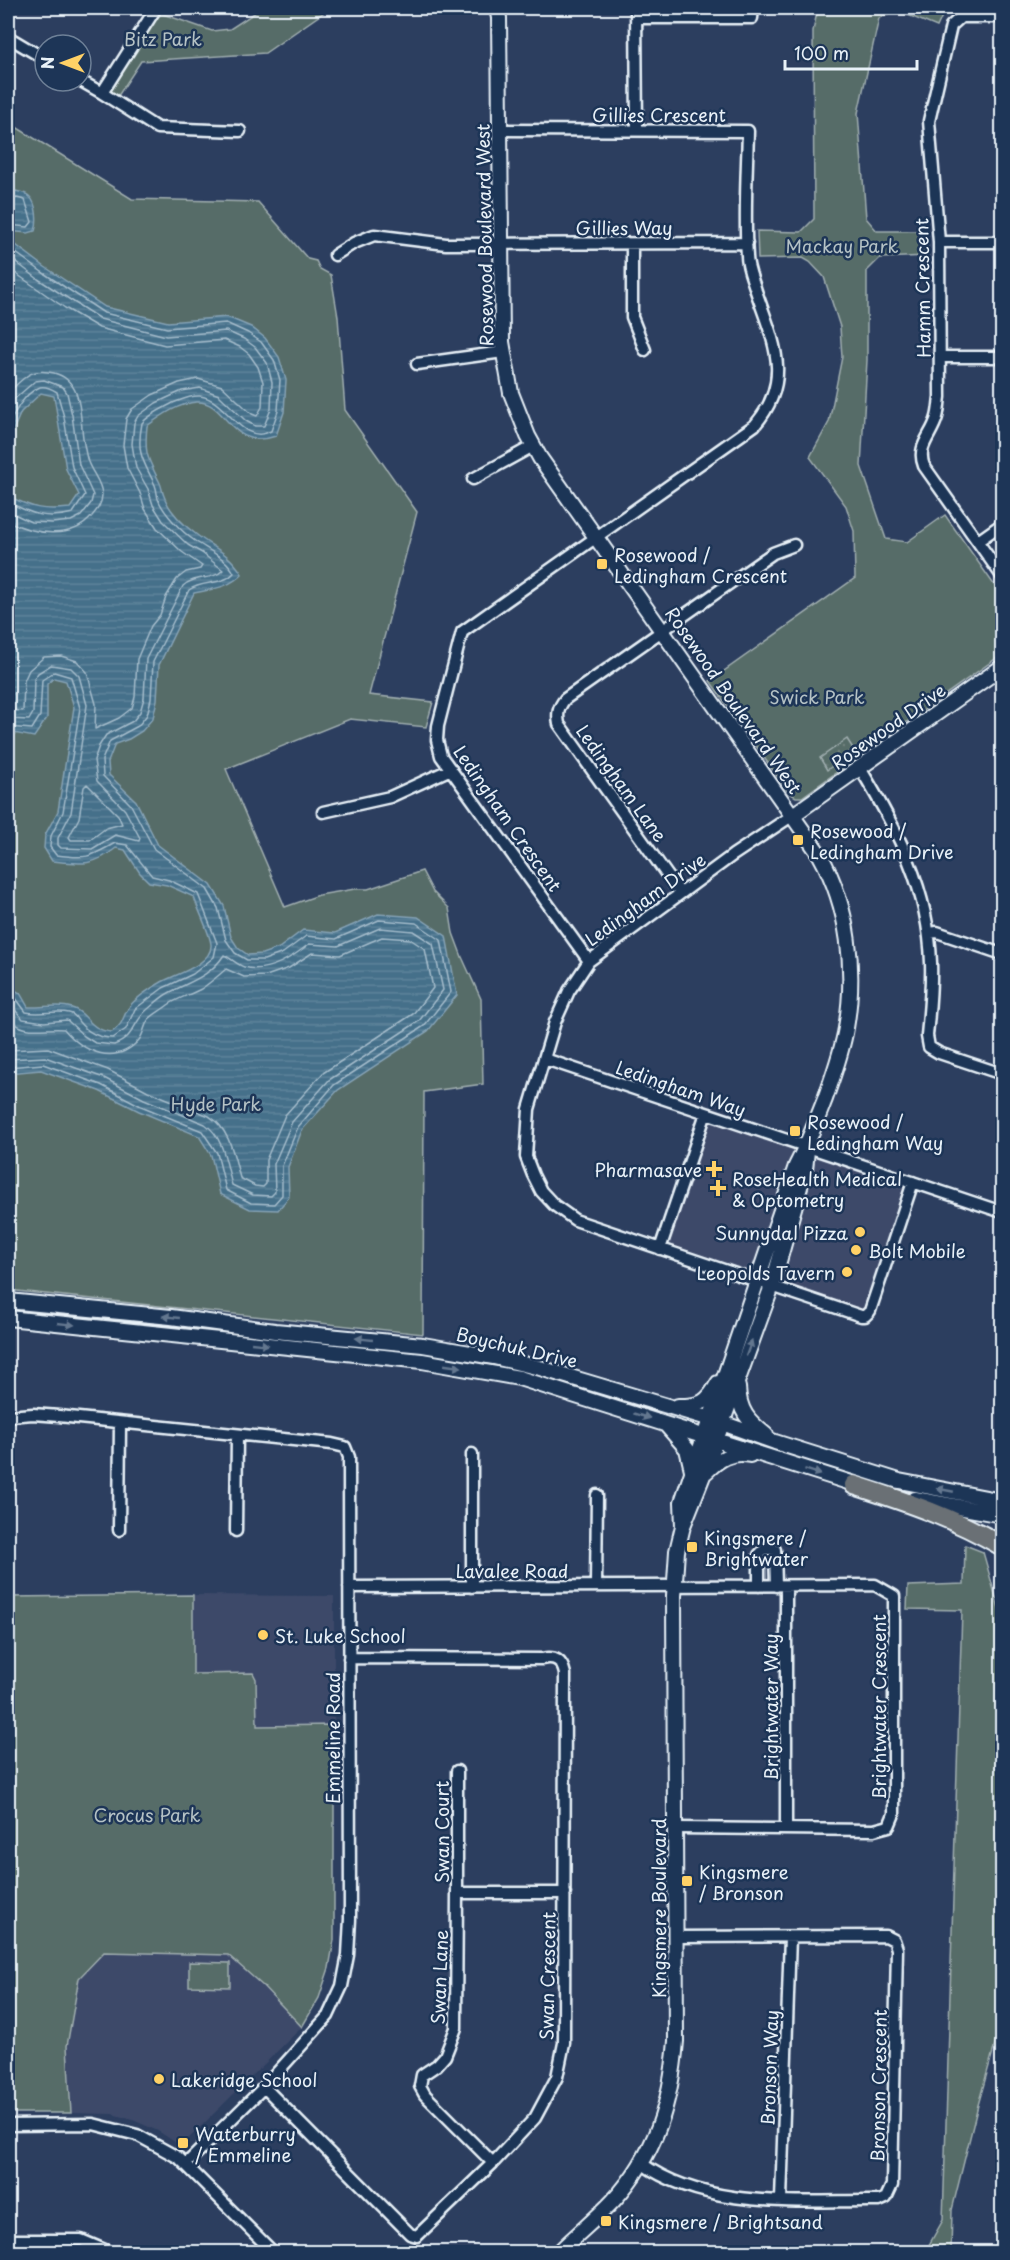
<svg xmlns="http://www.w3.org/2000/svg" width="1010" height="2260" font-family="'Playpen Sans',sans-serif">
<style>
.built{fill:#3d4969}
.park{fill:#576c67;stroke:#a0aeb0;stroke-width:1.5}
.garden{fill:url(#garden-dots);stroke:#a0aeb0;stroke-width:1.5}
.water{fill:url(#water-rules);stroke:#86a3b6;stroke-width:1.5}
.lines{fill:none;stroke-linecap:round;stroke-linejoin:round}
.shore{stroke:#a6bdcc;stroke-width:1.5}
.street-casing{stroke:#e8f1f8;stroke-width:15}
.secondary-casing{stroke:#e8f1f8;stroke-width:18}
.highway-casing{stroke:#e8f1f8;stroke-width:22}
.street{stroke:#1d3557;stroke-width:10}
.secondary{stroke:#1d3557;stroke-width:14}
.highway{stroke:#6a7074;stroke-width:18}
.oneway{fill:#64778f}
.poi-dot{fill:#ffd166;stroke:#1d3557;stroke-width:2}
.labels{text-anchor:middle;dominant-baseline:central;stroke-width:5;stroke-linejoin:round;paint-order:stroke}
.park-label{font-size:18px;fill:#b5c2c5;stroke:#1d3557}
.street-label{font-size:18px;fill:#e8f1f8;stroke:#1d3557}
.poi-label{font-size:18px;fill:#e8f1f8;stroke:#1d3557;text-anchor:start}
</style>
<defs>
<pattern id="garden-dots" width="8" height="8" patternUnits="userSpaceOnUse" patternTransform="scale(1.5)"><rect width="8" height="8" fill="#576c67"/><path d="M2 2h.1M6 6h.1" fill="none" stroke="#6f817e" stroke-width="1.8" stroke-linecap="round"/></pattern>
<pattern id="water-rules" width="6" height="5" patternUnits="userSpaceOnUse" patternTransform="scale(1.5)"><rect width="6" height="5" fill="#446f8a"/><path d="M0 2.5h6" fill="none" stroke="#5f849b"/></pattern>
</defs>
<rect width="100%" height="100%" fill="#2c3e5f"/>
<filter id="ink" filterUnits="userSpaceOnUse"><feTurbulence type="fractalNoise" baseFrequency=".0167" numOctaves="2"/><feDisplacementMap in="SourceGraphic" scale="12" xChannelSelector="R" yChannelSelector="G"/><feConvolveMatrix kernelMatrix="1 2 1 2 8 2 1 2 1" color-interpolation-filters="sRGB"/></filter>
<g filter="url(#ink)">
<!-- built -->
<path class="built" d="M706,1113L913,1182L868,1314L660,1249Z
M193,1595L334,1596V1725L257,1726L256,1679L193,1674Z
M104,1952L228,1955L263,1986L302,2027L181,2146L158,2131L133,2120L112,2114L71,2113L67,2046L79,1978Z"/>
<!-- park -->
<path class="park" d="M262,8H330L265,53L141,61L114,102L102,93L154,11L212,31L230,29Z
M818,8H937L943,14L937,27L896,10L879,18L858,113L866,218L877,231H927L928,256L880,258L867,271V360L861,466L886,539L907,542L945,515L1002,596V654L802,797H796L789,793L710,681L855,578L854,531L846,506L810,457L829,422L842,357L840,327L824,277L810,262L803,258L758,259L757,231L801,232L814,219L813,31Z
M8,122L132,199L258,202L308,259L316,261L320,269L331,275L338,317L345,410L417,512L369,695L433,702L426,727L350,719L226,769L285,907L319,895L355,889H368L422,871L433,892L449,908L453,933L462,957L481,999L483,1084L424,1092L423,1334L8,1290Z
M965,1545L983,1552L1002,1619L1000,2027L978,2105L952,2210L951,2252H925L943,2220L962,1610L907,1609L908,1586L964,1584Z
M193,1595V1674L253,1673L256,1679L257,1726L334,1725V1940L329,1968L319,1998L302,2027L263,1986L228,1955L104,1952L79,1978L67,2046L71,2113H8V1597Z
M189,1962L230,1963V1987L189,1986Z"/>
<!-- garden -->
<path class="garden" d="M847,739L854,750L827,770L820,758Z"/>
<!-- water -->
<path class="water" d="M16,191C21,192 27,193 30,197C37,204 38,222 35,231L28,233L8,231V195Z
M8,239L45,267L105,307L168,322L227,317L251,327L265,338L279,357L286,380L284,412L276,436C229,452 228,401 197,402C179,403 161,416 147,426C144,456 148,458 160,483C162,487 162,492 164,496C169,511 185,526 197,535C215,549 229,553 242,574C229,588 212,589 194,593L159,665L157,700L153,718L142,731L129,739L115,744L108,762L109,775L136,801L158,845L211,885L224,906L231,937L238,948L248,955L262,954L279,948L303,930L335,933L378,914L418,917L446,936L457,995L428,1031L338,1090L302,1130L288,1167L289,1197L278,1210L250,1209L220,1194L211,1155L199,1136L139,1111L99,1091L41,1070L8,1073V986L20,993L28,1007C42,1008 59,1003 72,1008C89,1013 87,1030 112,1032C126,1022 121,1017 130,1006C136,998 151,988 160,983C173,975 211,965 211,946C212,937 197,908 194,897L167,885L149,882L140,873L125,850L116,848C93,867 80,864 52,861L44,848L45,835L58,811L74,707L66,681L54,678L47,684V718L34,737L8,732V496C33,508 41,511 70,508L79,495L66,469L54,396L41,393L21,412L8,442Z"/>
<g class="lines">
<!-- shore -->
<path class="shore" d="M8,200L17,198L25,200L32,222L28,227L8,225
M8,247L42,272L104,313L167,328L226,323L248,333L261,342L274,360L280,380L278,411L271,431C241,447 227,399 200,396C191,395 181,400 173,403C162,409 150,414 142,423C136,454 143,460 155,485C157,490 157,495 158,499C164,514 182,532 195,541C208,550 227,558 234,573C222,586 202,580 189,590L153,662L151,699L147,715L138,726L110,741L102,760L103,776L131,805L154,849L207,889L218,908L226,940L235,953L247,960H264L283,953L306,936L336,939L379,920L416,923L441,940L451,992L424,1026L334,1085L298,1127L282,1166V1195L274,1204L251,1203L226,1190L217,1153L202,1131L141,1106L101,1085L43,1064L8,1067
M8,256L38,279L100,319L166,336L226,331L244,339L255,347L267,363L272,382L271,409L264,426H255L246,421L219,395L200,388L182,391L156,403L138,416L134,423L132,444L136,468L148,489L153,505L163,521L188,545L202,553L223,570C213,581 194,575 183,586L146,659L144,698L140,712L133,721L106,735L99,746L94,760L97,781L125,810L140,838L139,841L115,835L92,849L61,848L58,845V838L71,813L87,705L79,676L71,668L51,665L38,673L34,679L33,713L29,720L8,719
M8,268L65,308L99,328L165,345L224,340L240,347L249,354L258,367L263,382L262,407L257,416L252,414L222,386L198,379L179,383L152,395L132,409L126,419L123,445L127,468L140,493L145,509L157,528L182,552L202,566L200,569L186,572L177,579L166,597L160,615L151,626L137,659L135,697L132,708L119,718L95,729L96,704L87,672L77,661L61,656L44,657L29,670L24,681L23,711L8,710
M8,393C24,378 30,367 54,373C85,381 79,419 84,444C85,449 86,456 88,462C92,473 102,483 102,495C102,504 97,510 92,516C72,541 33,534 8,521
M8,409L11,402L35,381L44,380L63,387L67,393L72,415L79,465L93,495L91,503L81,516L71,521L52,523L31,522L8,511
M8,427C13,414 24,394 38,388C43,385 52,389 57,392L64,417L72,467L85,495L73,513C47,520 31,514 8,502
M8,727L32,729L40,716L42,680L54,672L71,677L80,708L63,812L51,836L50,847L56,855C86,859 89,858 115,843L127,845L152,876L169,880L198,894L217,943L214,957L193,974L163,988L135,1009L126,1029L113,1038C99,1038 88,1033 79,1022C76,1018 75,1014 69,1013C57,1010 40,1015 26,1012L15,997L8,993
M87,784L118,815L122,824L106,828L90,840H71L69,837L79,818L84,787Z
M8,1002L23,1019L44,1022L67,1020L84,1036L95,1043L114,1045C135,1038 133,1021 148,1009C154,1004 160,998 167,994C188,982 210,977 224,955C231,958 237,965 244,967C267,974 293,957 309,944L338,946L380,928L413,931L433,944L443,990L419,1021L329,1080L292,1122L274,1164L275,1192L271,1196L253,1195L232,1185C226,1164 224,1137 205,1124L144,1099L104,1078L45,1057L8,1059
M8,1017C23,1036 43,1027 64,1029C83,1052 115,1067 139,1040C144,1034 144,1025 149,1019C154,1014 162,1010 168,1005C178,998 190,995 201,989C210,983 218,976 226,969L244,977L266,976L289,968L312,953L340,955L382,937L410,939L425,949L433,988L413,1014L323,1073L285,1115L266,1160V1184L263,1187L255,1186L240,1178C234,1156 230,1129 209,1116L148,1091L108,1070L48,1048L8,1050"/>
<defs>
<path id="street" d="M636,8L637,130
M1002,17H961L951,26L929,121L939,242L940,397C939,403 939,410 937,417C932,436 916,446 924,466L1002,576
M638,18H752L753,8
M8,37L45,59
M81,81L102,93L156,8
M102,93L157,128L240,131
M501,130L748,131C747,172 744,214 747,256C747,268 753,280 756,291C773,341 794,379 755,425L462,632L438,726L437,740L441,756L589,961
M939,242H1002
M632,245V317L645,350
M335,255L354,243L374,235L446,244L747,243
M940,357H1002
M417,364L503,352
M473,479L533,446
M978,541L1002,524
M860,768C897,829 929,890 931,963C932,988 929,1012 927,1036L929,1047L939,1053L1002,1074
M323,812L390,797L451,769
M793,815L733,855L589,961L569,991L555,1022L529,1109L526,1157L533,1175L541,1191L554,1205L575,1220L861,1316H865L870,1311L913,1182
M680,893L559,724C557,714 558,708 565,699L773,553L794,545
M929,933L937,932L1002,954
M545,1059L1002,1212
M660,1249L706,1113
M8,1416L33,1414L59,1416L332,1444L345,1447L349,1457L350,1919L348,1955L342,1986L328,2016L264,2087L186,2164
M472,1454V1587
M119,1530L120,1423
M236,1531L237,1435
M596,1586L597,1495
M759,1586V1555L766,1548L775,1550L776,1586
M349,1587L875,1585L894,1596V1814L889,1826L874,1830L676,1828
M457,1771V1893
M786,1828V1586
M264,2087L410,2234L417,2236L493,2163L535,2118L557,2077L564,2043L565,1674C562,1660 555,1656 542,1659L349,1658
M8,2125L93,2124L137,2135L179,2158L273,2252
M493,2163L425,2095L420,2086L422,2075L437,2065L445,2056L456,2028L457,1893H565
M641,2163C708,2211 802,2200 879,2201L886,2198L892,2185L897,1949L894,1940L886,1936L676,1937
M781,2200L790,1937
M8,2240H81L107,2251"/>
<path id="secondary" d="M497,8L499,18L502,342L511,393L528,436L540,458L820,855C849,907 856,970 846,1028C842,1052 833,1076 825,1099C816,1122 808,1144 796,1166L682,1502L683,1526
M793,815L1002,667
M8,1301L171,1317L275,1331L423,1345L494,1357L540,1368L711,1419L775,1442L899,1481L1002,1501
M8,1318L422,1361L519,1378L864,1487
M738,1387C739,1411 748,1421 766,1435
M678,1406C701,1406 707,1403 718,1383
M667,1426L687,1449L692,1470
M706,1472C719,1459 731,1451 750,1455
M915,1499L1002,1515
M559,2252C576,2235 596,2219 613,2201C656,2154 671,2103 676,2041L674,1596L677,1551L683,1526L704,1473L772,1286L805,1169L807,1151"/>
<path id="highway" d="M854,1485C907,1502 954,1518 1002,1546"/>
</defs>
<!-- street casing -->
<use href="#street" class="street-casing"/>
<!-- secondary casing -->
<use href="#secondary" class="secondary-casing"/>
<!-- highway casing -->
<use href="#highway" class="highway-casing"/>
<!-- street -->
<use href="#street" class="street"/>
<!-- secondary -->
<use href="#secondary" class="secondary"/>
<!-- highway -->
<use href="#highway" class="highway"/>
</g>
<!-- one-way arrows -->
<defs><path id="oneway-solid" d="M-6-.8H1V-3.2L6.5 0L1 3.2V.8H-6Z" transform="scale(1.5)"/></defs>
<g class="oneway">
<use href="#oneway-solid" transform="translate(171 1317) rotate(-174)"/>
<use href="#oneway-solid" transform="translate(66 1324) rotate(6)"/>
<use href="#oneway-solid" transform="translate(364 1339) rotate(-174)"/>
<use href="#oneway-solid" transform="translate(260 1344) rotate(6)"/>
<use href="#oneway-solid" transform="translate(749 1348) rotate(-70)"/>
<use href="#oneway-solid" transform="translate(453 1366) rotate(8)"/>
<use href="#oneway-solid" transform="translate(642 1416) rotate(17)"/>
<use href="#oneway-solid" transform="translate(813 1472) rotate(18)"/>
<use href="#oneway-solid" transform="translate(945 1490) rotate(-169)"/>
</g>
</g>
<!-- markers -->
<g class="poi-dot">
<rect x="596" y="558" width="12" height="12" rx="3"/>
<rect x="792" y="834" width="12" height="12" rx="3"/>
<rect x="789" y="1125" width="12" height="12" rx="3"/>
<path d="M711 1160h6v6h6v6h-6v6h-6v-6h-6v-6h6z"/>
<path d="M715 1179h6v6h6v6h-6v6h-6v-6h-6v-6h6z"/>
<circle cx="860" cy="1232" r="6"/>
<circle cx="856" cy="1250" r="6"/>
<circle cx="847" cy="1272" r="6"/>
<rect x="686" y="1541" width="12" height="12" rx="3"/>
<circle cx="263" cy="1635" r="6"/>
<rect x="681" y="1875" width="12" height="12" rx="3"/>
<circle cx="159" cy="2079" r="6"/>
<rect x="177" y="2137" width="12" height="12" rx="3"/>
<rect x="600" y="2215" width="12" height="12" rx="3"/>
</g>
<g class="labels">
<!-- park labels -->
<g class="park-label">
<text x="163" y="38">Bitz Park</text>
<text x="842" y="245">Mackay Park</text>
<text x="817" y="696">Swick Park</text>
<text x="216" y="1103">Hyde Park</text>
<text x="147" y="1814">Crocus Park</text>
</g>
<!-- street labels -->
<g class="street-label">
<text x="659" y="114">Gillies Crescent</text>
<text x="624" y="227">Gillies Way</text>
<text transform="translate(484 235) rotate(-91)">Rosewood Boulevard West</text>
<text transform="translate(922 288) rotate(-91)">Hamm Crescent</text>
<text transform="translate(734 700) rotate(55)">Rosewood Boulevard West</text>
<text transform="translate(888 726) rotate(-35)">Rosewood Drive</text>
<text transform="translate(622 783) rotate(54)">Ledingham Lane</text>
<text transform="translate(508 818) rotate(55)">Ledingham Crescent</text>
<text transform="translate(645 899) rotate(-36)">Ledingham Drive</text>
<text transform="translate(681 1088) rotate(19)">Ledingham Way</text>
<text transform="translate(517 1347) rotate(13)">Boychuk Drive</text>
<text x="512" y="1570">Lavalee Road</text>
<text transform="translate(770 1707) rotate(-90)">Brightwater Way</text>
<text transform="translate(878 1707) rotate(-90)">Brightwater Crescent</text>
<text transform="translate(332 1738) rotate(-90)">Emmeline Road</text>
<text transform="translate(441 1832) rotate(-90)">Swan Court</text>
<text transform="translate(658 1908) rotate(-90)">Kingsmere Boulevard</text>
<text transform="translate(547 1976) rotate(-89)">Swan Crescent</text>
<text transform="translate(439 1977) rotate(-88)">Swan Lane</text>
<text transform="translate(769 2068) rotate(-88)">Bronson Way</text>
<text transform="translate(878 2086) rotate(-89)">Bronson Crescent</text>
</g>
<!-- poi labels -->
<g class="poi-label">
<text x="614" y="554">Rosewood /<tspan x="614" dy="21">Ledingham Crescent</tspan></text>
<text x="810" y="830">Rosewood /<tspan x="810" dy="21">Ledingham Drive</tspan></text>
<text x="807" y="1121">Rosewood /<tspan x="807" dy="21">Ledingham Way</tspan></text>
<text x="702" y="1169" text-anchor="end">Pharmasave</text>
<text x="732" y="1178">RoseHealth Medical<tspan x="732" dy="21">&amp; Optometry</tspan></text>
<text x="848" y="1232" text-anchor="end">Sunnydal Pizza</text>
<text x="868" y="1250">Bolt Mobile</text>
<text x="835" y="1272" text-anchor="end">Leopolds Tavern</text>
<text x="704" y="1537">Kingsmere /<tspan x="704" dy="21">Brightwater</tspan></text>
<text x="275" y="1635">St. Luke School</text>
<text x="699" y="1871">Kingsmere<tspan x="699" dy="21">/ Bronson</tspan></text>
<text x="171" y="2079">Lakeridge School</text>
<text x="195" y="2133">Waterburry<tspan x="195" dy="21">/ Emmeline</tspan></text>
<text x="618" y="2221">Kingsmere / Brightsand</text>
</g>
</g>
<!-- margin -->
<rect width="1010" height="2260" fill="none" stroke="#1d3557" stroke-width="30"/>
<rect x="15" y="15" width="980" height="2230" fill="none" stroke="#e8f1f8" stroke-width="2" filter="url(#ink)"/>
<!-- north arrow -->
<g transform="translate(63 63) rotate(270)"><circle r="28" fill="#1d3557" stroke="#6e8097" stroke-width="1.5"/>
<path d="M0-4.5L10 22L0 15L-10 22Z" fill="#ffd166"/>
<text y="-9" font-size="16" font-weight="bold" text-anchor="middle" fill="#e8f1f8">N</text>
</g>
<!-- scale -->
<path d="M785 60v9h132v-9" fill="none" stroke="#e8f1f8" stroke-width="3"/>
<text x="794" y="60" font-size="18" fill="#e8f1f8" stroke="#1d3557" stroke-width="4.5" paint-order="stroke">100 m</text>
</svg>
